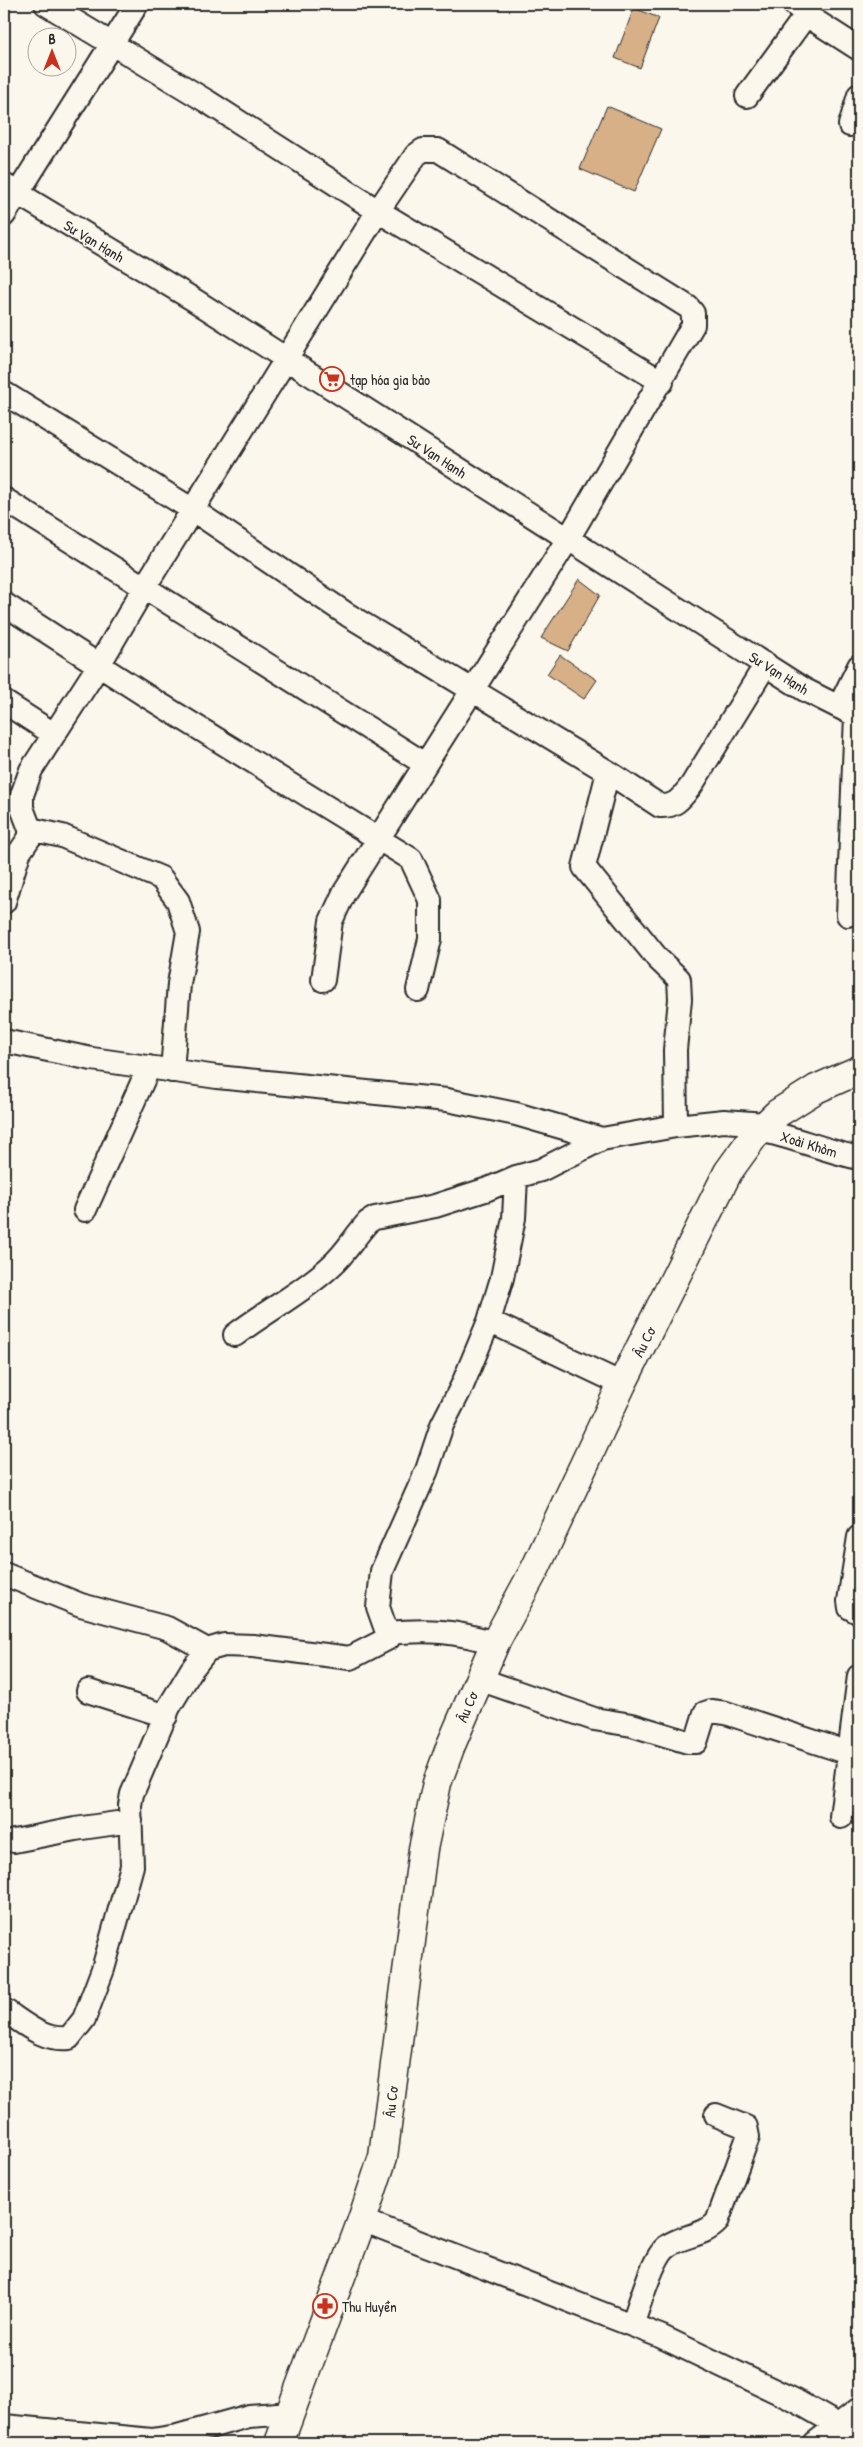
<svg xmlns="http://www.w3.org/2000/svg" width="863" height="2447" font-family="'Patrick Hand',sans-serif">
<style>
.building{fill:#d7b088;stroke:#2b2b2b}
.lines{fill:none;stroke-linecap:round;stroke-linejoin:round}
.minor-casing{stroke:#2b2b2b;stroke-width:26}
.major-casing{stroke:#2b2b2b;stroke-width:31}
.minor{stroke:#fbf7ec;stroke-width:22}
.major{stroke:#fbf7ec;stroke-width:28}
.labels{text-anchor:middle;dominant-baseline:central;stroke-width:4;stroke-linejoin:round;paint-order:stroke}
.street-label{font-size:15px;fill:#2b2b2b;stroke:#fbf7ec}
.poi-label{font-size:15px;fill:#2b2b2b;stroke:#fbf7ec;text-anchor:start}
</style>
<rect width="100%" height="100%" fill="#fbf7ec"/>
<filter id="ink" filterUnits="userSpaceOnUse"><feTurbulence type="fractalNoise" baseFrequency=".02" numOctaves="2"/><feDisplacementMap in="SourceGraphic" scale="10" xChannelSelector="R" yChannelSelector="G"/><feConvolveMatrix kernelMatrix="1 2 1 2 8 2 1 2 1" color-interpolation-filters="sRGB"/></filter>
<g filter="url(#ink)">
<!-- building -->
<path class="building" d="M634,8L659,18L640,68L615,58Z
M607,106L661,129L634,192L580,169Z
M579,579L600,595L568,651L541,638Z
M560,655L597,680L584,699L547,674Z"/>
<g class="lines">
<defs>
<path id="minor" d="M46,4L208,102L378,211L662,382
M794,4L806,15L859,49
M747,96L806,15
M850,125L859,95
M4,185L191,298L805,690L859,717
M4,215L137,4
M4,393L193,510L348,615L608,772L660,806C676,807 681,798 691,786L766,664
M4,499L425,764
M4,604L145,695L411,859L430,900V939L418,990
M4,702L52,733
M839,707L859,666
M608,772L584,867L658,959L679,979L680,999L675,1050L676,1126
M30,829L62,836L161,878L178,901L188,932L179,984L172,1071
M4,902L19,853L30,837V829L22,808V795L31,770L99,665L144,588L378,211L416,155L423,150H438L688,307L693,313V325L568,539L344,893L331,921L323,980
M848,915L856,715
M4,1041L92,1059L217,1077L447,1100L516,1114L602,1139
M759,1130C794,1137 825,1151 859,1158
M85,1210L149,1067
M489,1321L622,1384
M235,1335C266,1311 302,1293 331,1266C346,1253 355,1236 368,1222L375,1218L435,1206L488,1189L516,1177L541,1170L602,1139L676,1126L724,1121L766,1124
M859,1537L849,1601L850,1608L859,1613
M4,1574L81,1605L167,1628L207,1650
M388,1633C429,1629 455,1631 495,1643
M479,1679L594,1719L632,1725L688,1742H696L705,1713L711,1711L726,1713L849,1753
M88,1691L166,1716
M841,1817L859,1676
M14,1841L75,1829L131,1821
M4,2010C25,2024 43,2041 69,2038L84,2019L103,1969L132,1866L130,1805L132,1794L169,1707L192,1669L207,1650L224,1645L253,1646L350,1658L389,1638L378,1607L382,1571L427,1470L442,1425L462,1386L489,1321L502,1278L514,1218L516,1177
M362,2220L660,2336L796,2401L859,2437
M632,2325C639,2307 652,2259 666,2247C681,2235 703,2237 717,2222L748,2137L746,2127L716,2115
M4,2426L152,2440L177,2436L249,2416L291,2413
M815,2443L859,2409"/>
<path id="major" d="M279,2443L362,2220L383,2157L423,1849L437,1783L451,1745L495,1643L536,1567L622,1384L728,1172L754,1136L778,1113L816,1089L859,1070"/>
</defs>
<!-- minor casing -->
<use href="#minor" class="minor-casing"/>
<!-- major casing -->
<use href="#major" class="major-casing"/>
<!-- minor -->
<use href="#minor" class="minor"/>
<!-- major -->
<use href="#major" class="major"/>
</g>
</g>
<!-- icons -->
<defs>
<symbol id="supermarket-ring" viewBox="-11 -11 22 22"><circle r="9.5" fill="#fbf7ec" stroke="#c8321e" stroke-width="1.5"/><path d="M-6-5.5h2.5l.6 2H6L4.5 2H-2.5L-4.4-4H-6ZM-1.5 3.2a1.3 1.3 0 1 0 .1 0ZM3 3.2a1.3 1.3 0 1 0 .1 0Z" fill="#c8321e"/></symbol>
<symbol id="pharmacy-ring" viewBox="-11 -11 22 22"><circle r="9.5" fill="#fbf7ec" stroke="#c8321e" stroke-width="1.5"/><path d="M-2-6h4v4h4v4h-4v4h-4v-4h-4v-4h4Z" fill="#c8321e"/></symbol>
</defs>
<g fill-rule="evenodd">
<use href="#supermarket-ring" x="318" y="365" width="28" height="28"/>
<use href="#pharmacy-ring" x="311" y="2292" width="28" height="28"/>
</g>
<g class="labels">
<!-- street labels -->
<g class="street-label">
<text transform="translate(94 241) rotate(31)">Sư Vạn Hạnh</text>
<text transform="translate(437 456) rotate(33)">Sư Vạn Hạnh</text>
<text transform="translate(779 673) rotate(32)">Sư Vạn Hạnh</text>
<text transform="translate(809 1144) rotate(17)">Xoài Khòm</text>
<text transform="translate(644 1342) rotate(-63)">Âu Cơ</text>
<text transform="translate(467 1707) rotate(-67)">Âu Cơ</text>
<text transform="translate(391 2102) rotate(-84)">Âu Cơ</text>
</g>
<!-- poi labels -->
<g class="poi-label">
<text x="350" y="379">tạp hóa gia bảo</text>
<text x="342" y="2306">Thu Huyền</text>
</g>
</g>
<!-- margin -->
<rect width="863" height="2447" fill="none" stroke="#fbf7ec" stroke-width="20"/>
<rect x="10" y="10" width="843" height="2427" fill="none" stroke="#2b2b2b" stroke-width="2" filter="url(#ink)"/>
<!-- north arrow -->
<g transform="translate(52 52)"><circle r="24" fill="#fbf7ec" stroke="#a8a59f"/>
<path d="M0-4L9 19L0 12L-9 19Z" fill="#c8321e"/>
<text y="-8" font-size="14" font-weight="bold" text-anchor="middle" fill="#2b2b2b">B</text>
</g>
</svg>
